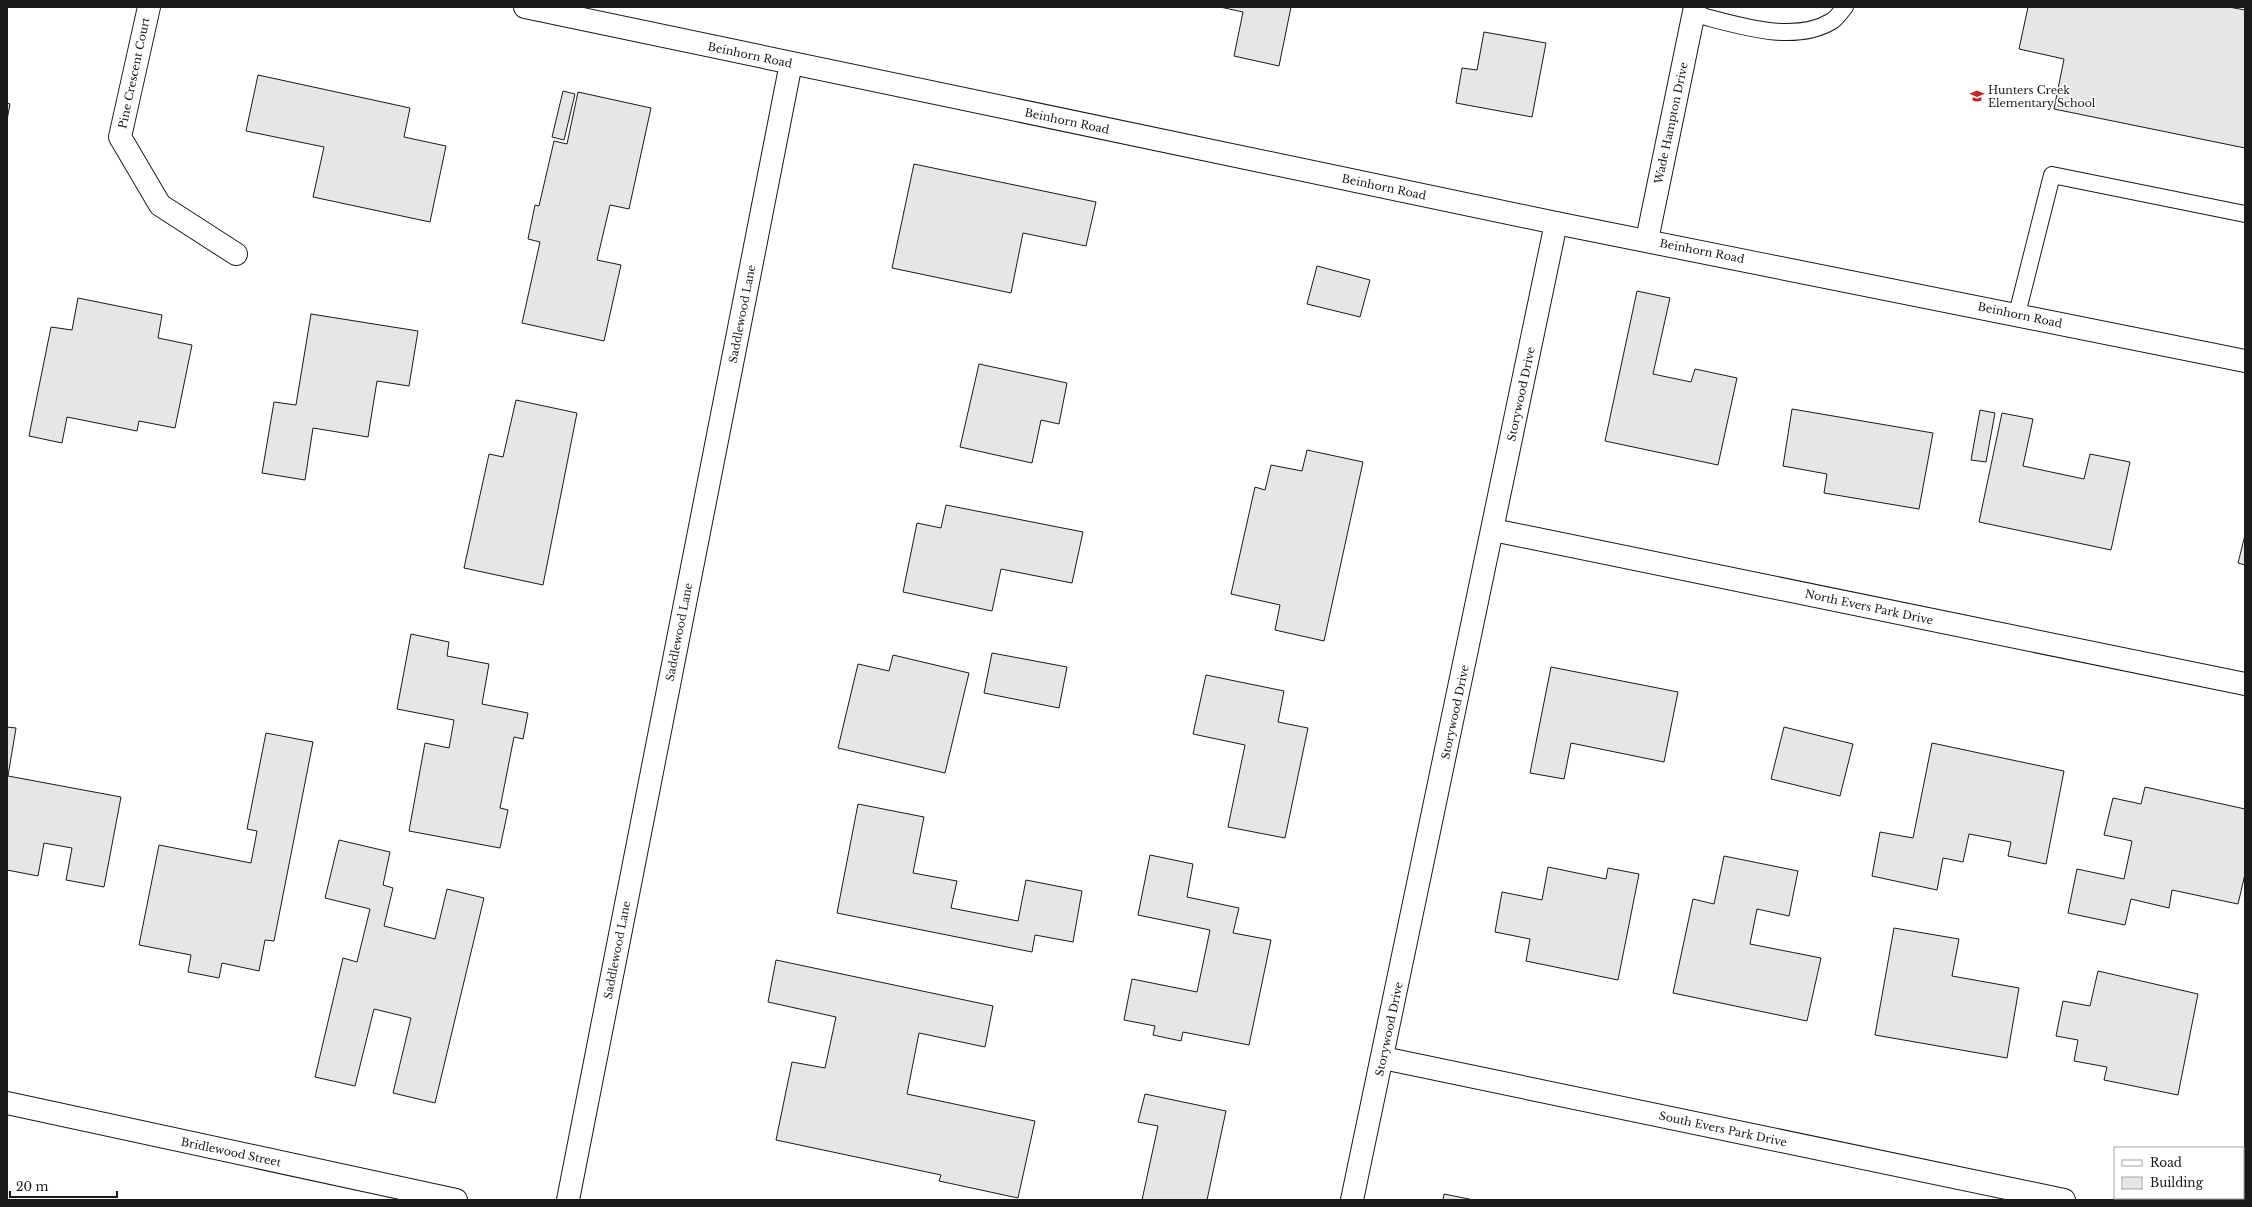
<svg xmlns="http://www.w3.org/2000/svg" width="2252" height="1207" font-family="'Libre Baskerville',serif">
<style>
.building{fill:#e6e6e6;stroke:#1a1a1a}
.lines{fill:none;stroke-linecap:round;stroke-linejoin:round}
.lane-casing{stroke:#1a1a1a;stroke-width:18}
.street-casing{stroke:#1a1a1a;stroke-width:24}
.secondary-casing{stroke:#1a1a1a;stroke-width:24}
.lane{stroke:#fff;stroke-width:16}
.street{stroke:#fff;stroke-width:22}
.secondary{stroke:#fff;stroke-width:22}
.labels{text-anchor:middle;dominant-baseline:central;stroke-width:3;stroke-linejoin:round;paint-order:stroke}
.street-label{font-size:11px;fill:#1a1a1a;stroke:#fff}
.poi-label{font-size:11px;fill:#1a1a1a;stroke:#fff;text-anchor:start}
</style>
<rect width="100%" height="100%" fill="#fff"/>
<!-- building -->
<path class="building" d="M1220,7H1291L1279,66L1234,56L1243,12Z
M2028,7H2229L2245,10V148L2054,109L2064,59L2019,49Z
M1484,32L1546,43L1532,117L1456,103L1462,68L1477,70Z
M258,75L410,108L404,137L446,146L430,222L313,197L324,147L246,131Z
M563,91L575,94L564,140L552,137Z
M578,92L651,108L629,209L610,205L597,260L621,265L604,341L522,323L540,242L528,239L535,205L539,206L554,141L567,144Z
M7,103L10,104L7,120Z
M914,164L1096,202L1086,246L1023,233L1011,293L892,268Z
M1317,266L1370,280L1360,317L1307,304Z
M1637,291L1670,298L1653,374L1691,382L1695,369L1737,378L1718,465L1605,441Z
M78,298L162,315L158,338L192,345L175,428L139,421L137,431L67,417L62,443L29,436L51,327L72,330Z
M311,314L418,331L409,386L377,381L368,437L313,428L305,480L262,473L274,402L296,405Z
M979,364L1067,383L1059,424L1041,420L1032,463L960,447Z
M516,400L577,413L543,585L464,568L489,454L503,457Z
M1792,409L1933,433L1919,509L1824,493L1827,474L1783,466Z
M1980,410L1995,413L1986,462L1971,460Z
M2002,413L2033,419L2023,466L2084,479L2090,454L2130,462L2111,550L1979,522Z
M1307,450L1363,462L1324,641L1275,630L1280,605L1231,594L1255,487L1265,490L1271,465L1302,471Z
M946,505L1083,532L1072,583L1001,569L992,611L903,592L917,523L941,528Z
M2245,535V565L2238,563Z
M411,634L449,642L447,656L489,664L482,704L528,713L523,739L514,737L500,808L508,810L500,848L409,831L425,743L449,748L454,720L397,709Z
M992,653L1067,667L1059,708L984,693Z
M893,655L969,673L945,773L838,748L858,664L889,671Z
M1551,667L1678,692L1664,762L1571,743L1564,779L1530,773Z
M1206,675L1284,691L1278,722L1308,728L1285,838L1228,827L1245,745L1193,734Z
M7,727L16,728L8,776L121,797L104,887L66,880L72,848L44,843L38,876L7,870Z
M1784,727L1853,744L1840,796L1771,779Z
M266,733L313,742L274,941L265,940L259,971L222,963L219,978L188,972L191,955L139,945L159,845L251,863L257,831L247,829Z
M1932,743L2064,771L2046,864L2008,856L2011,842L1969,834L1963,862L1943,858L1937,890L1872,876L1880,832L1913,838Z
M2145,787L2245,809V874L2238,904L2172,890L2169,908L2131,899L2125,925L2068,913L2077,869L2124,879L2132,841L2104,835L2113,798L2141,804Z
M858,804L924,817L913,873L957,881L951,908L1018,921L1026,880L1082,891L1073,942L1035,935L1032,952L837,913Z
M339,840L390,852L383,885L393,888L384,926L435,939L447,889L484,898L435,1103L393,1093L411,1018L374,1009L355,1086L315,1077L343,958L357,962L370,909L325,898Z
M1150,855L1193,864L1187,897L1239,908L1233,933L1271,940L1249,1045L1183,1032L1181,1041L1153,1035L1155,1026L1124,1020L1132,979L1197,992L1210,930L1138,915Z
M1724,856L1798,871L1789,916L1757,909L1750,944L1821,958L1807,1021L1673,993L1693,899L1714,904Z
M1548,867L1606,879L1608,868L1639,874L1618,980L1526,961L1530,939L1495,932L1502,892L1542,900Z
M1894,928L1959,939L1952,976L2019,988L2007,1058L1875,1035Z
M776,960L993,1006L985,1047L919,1033L907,1094L1035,1121L1018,1198L939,1181L941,1175L776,1140L792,1062L825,1068L836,1017L768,1002Z
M2098,971L2198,994L2178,1095L2104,1080L2107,1067L2074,1061L2078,1040L2056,1036L2063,1001L2090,1006Z
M1145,1094L1226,1111L1207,1200H1142L1158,1126L1138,1122Z
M1444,1194L1474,1200H1443Z"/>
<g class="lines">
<defs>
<path id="lane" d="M1694,14C1735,24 1793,45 1832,21C1837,18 1841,11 1845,7
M2017,314L2052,175L2245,214"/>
<path id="street" d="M149,7L120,137L160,205L236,254
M1647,240L1695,7
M1493,530L2245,684
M1383,1058L2064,1200
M7,1103L456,1200
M1352,1200L1556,223"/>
<path id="secondary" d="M525,7L1556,223L2245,361
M568,1200L791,63"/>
</defs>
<!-- lane casing -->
<use href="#lane" class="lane-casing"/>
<!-- street casing -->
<use href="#street" class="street-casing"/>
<!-- secondary casing -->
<use href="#secondary" class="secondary-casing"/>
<!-- lane -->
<use href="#lane" class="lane"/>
<!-- street -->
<use href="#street" class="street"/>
<!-- secondary -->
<use href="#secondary" class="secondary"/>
</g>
<!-- icons -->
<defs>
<symbol id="school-bare" viewBox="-9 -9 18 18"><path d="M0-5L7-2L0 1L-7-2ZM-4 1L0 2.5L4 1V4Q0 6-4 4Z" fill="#c62828" stroke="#fff" stroke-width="2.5" paint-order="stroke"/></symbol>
</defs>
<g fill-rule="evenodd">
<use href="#school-bare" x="1967" y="86" width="20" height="20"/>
</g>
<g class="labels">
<!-- street labels -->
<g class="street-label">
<text transform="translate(750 55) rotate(12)">Beinhorn Road</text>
<text transform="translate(134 73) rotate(-78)">Pine Crescent Court</text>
<text transform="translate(1067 121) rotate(12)">Beinhorn Road</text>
<text transform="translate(1671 123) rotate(-78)">Wade Hampton Drive</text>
<text transform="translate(1384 187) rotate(12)">Beinhorn Road</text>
<text transform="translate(1702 251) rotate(11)">Beinhorn Road</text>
<text transform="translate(742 314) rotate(-79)">Saddlewood Lane</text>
<text transform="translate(2020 315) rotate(12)">Beinhorn Road</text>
<text transform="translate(1521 394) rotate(-78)">Storywood Drive</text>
<text transform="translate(1869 607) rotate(12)">North Evers Park Drive</text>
<text transform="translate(679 632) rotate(-79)">Saddlewood Lane</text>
<text transform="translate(1455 712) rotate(-78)">Storywood Drive</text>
<text transform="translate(617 950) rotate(-79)">Saddlewood Lane</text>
<text transform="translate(1389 1029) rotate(-78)">Storywood Drive</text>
<text transform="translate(1723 1129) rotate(12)">South Evers Park Drive</text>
<text transform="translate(231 1152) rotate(12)">Bridlewood Street</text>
</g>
<!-- poi labels -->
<g class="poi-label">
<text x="1988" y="90">Hunters Creek<tspan x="1988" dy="13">Elementary School</tspan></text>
</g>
</g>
<!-- border -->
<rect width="2252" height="1207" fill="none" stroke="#1a1a1a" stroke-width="16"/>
<!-- legend -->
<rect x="2114" y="1147" width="130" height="52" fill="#ffffff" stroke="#a3a3a3"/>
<rect x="2122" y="1160" width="20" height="6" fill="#ffffff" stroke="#a3a3a3"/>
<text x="2150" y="1167" font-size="12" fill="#1a1a1a">Road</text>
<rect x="2122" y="1177" width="20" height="12" fill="#e6e6e6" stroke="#a3a3a3"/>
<text x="2150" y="1187" font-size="12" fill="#1a1a1a">Building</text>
<!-- scale -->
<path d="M10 1191v6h107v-6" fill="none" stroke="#1a1a1a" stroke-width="2"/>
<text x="16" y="1191" font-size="12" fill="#1a1a1a" stroke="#ffffff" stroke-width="3" paint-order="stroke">20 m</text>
</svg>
